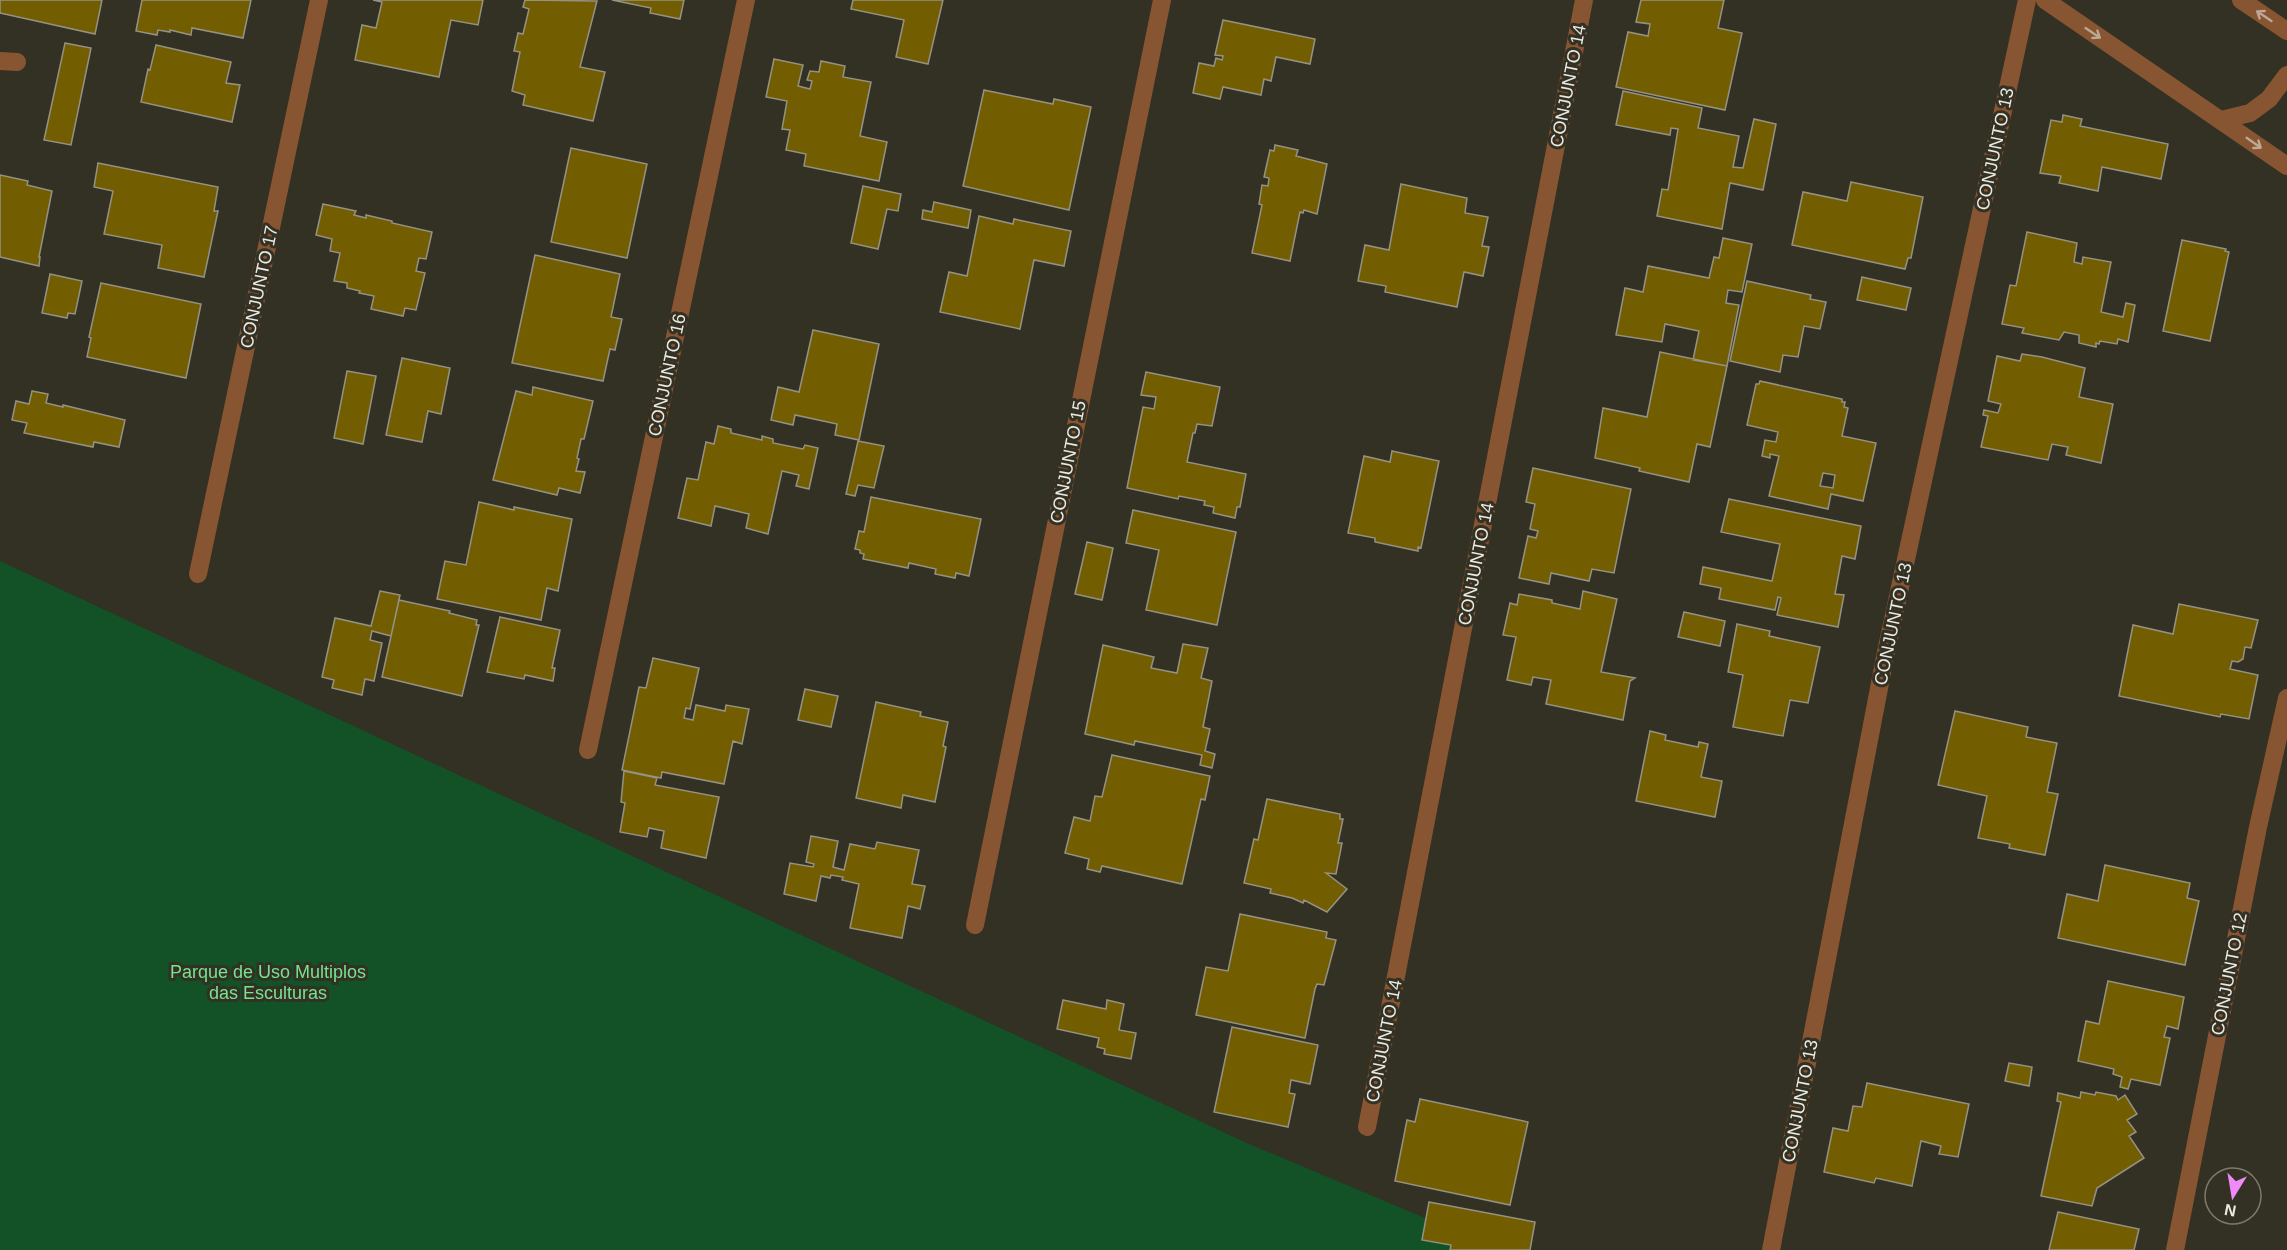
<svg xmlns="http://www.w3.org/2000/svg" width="2287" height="1250" font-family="Helvetica,sans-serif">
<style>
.green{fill:#125226}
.building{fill:#725e00;stroke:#959284;stroke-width:1.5;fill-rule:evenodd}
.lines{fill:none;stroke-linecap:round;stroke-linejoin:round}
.lane{stroke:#875532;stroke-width:18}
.street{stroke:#875532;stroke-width:18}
.oneway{stroke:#bea793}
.labels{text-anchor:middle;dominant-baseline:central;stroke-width:6;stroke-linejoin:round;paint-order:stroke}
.street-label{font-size:18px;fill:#ebeae2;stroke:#333024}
.park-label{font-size:18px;fill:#76e38e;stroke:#333024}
</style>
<rect width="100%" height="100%" fill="#333024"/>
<!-- green -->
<path class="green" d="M0,561L1249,1144L1501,1250H0Z"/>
<!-- building -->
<path class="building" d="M0,0H102L95,34L0,13Z
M142,0H251L243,38L192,28L191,35L170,30V32L158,30L157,35L136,31Z
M373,0H483L478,25L451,20L439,77L355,60L362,25L376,28L382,2Z
M525,0L597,1L580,67L605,72L593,121L523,105L525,95L512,91L520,52L514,51L518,33L523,34L529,9L523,7Z
M612,0H684L680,19L650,13L651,8Z
M853,0H943L928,64L896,57L904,20L851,9Z
M1641,0H1724L1718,28L1742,33L1725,110L1616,87L1628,32L1648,36L1650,24L1636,22Z
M1223,20L1315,39L1310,64L1276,57L1271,81L1264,79L1261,95L1223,87L1220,99L1193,93L1199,63L1214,66L1216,58L1222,60L1223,56L1215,55Z
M65,43L91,48L71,145L44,140Z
M156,45L231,62L226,83L240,85L232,122L141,102L148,69L150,70Z
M774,59L803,65L798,86L810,89L812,81L807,80L810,71L819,72L821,61L845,66L843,77L871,82L860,136L887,142L879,181L804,166L806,154L786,150L790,130L782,129L787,101L766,97Z
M984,90L1053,104L1054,99L1091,107L1069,210L963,186Z
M1623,91L1702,108L1698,128L1739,136L1733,167L1743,168L1754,119L1776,124L1763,190L1730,183L1722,229L1657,216L1662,189L1668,190L1678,129L1671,128L1670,135L1616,125Z
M2063,115L2082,119L2080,126L2168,144L2161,179L2102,167L2098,191L2059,183L2061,176L2040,173L2051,120L2062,122Z
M1275,145L1298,150L1296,156L1327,164L1317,214L1304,210L1303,213L1300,212L1290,261L1252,253L1262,205L1259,204L1262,185L1268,186L1269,178L1264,177L1270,150L1274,151Z
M571,148L647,164L627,258L551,242Z
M98,163L218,187L214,211H218L204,277L158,268L162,245L104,234L113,191L94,187Z
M0,175L28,181L27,185L52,191L39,257H40L39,266L0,257Z
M1851,182L1923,197L1911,258H1908L1905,269L1792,245L1803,192L1847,201Z
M1401,184L1467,198L1465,213L1488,217L1482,246L1489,247L1483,276L1464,272L1457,307L1385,292L1386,286L1358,281L1365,245L1389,250Z
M863,186L901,194L898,211L887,209L878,249L851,243Z
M934,202L971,210L968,228L922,219L923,210L932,212Z
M323,204L356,211L354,215L366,218V215L392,221V223L432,232L426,259L419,258L416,271L425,273L416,310L405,308L403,316L371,309L374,296L359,293L360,291L347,288V283L334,281L340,253L330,251L332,239L316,235Z
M979,216L1013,224L1014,219L1071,231L1064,266L1034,260L1020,329L940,312L949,272L967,276Z
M2027,232L2077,243L2074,262L2082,264L2083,257L2111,262L2101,312L2123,317L2126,303L2135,305L2128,342L2118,339L2117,344L2100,341L2099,344L2096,343V347L2079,343V335L2064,332L2059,340L2022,333L2024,328L2002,324L2010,285L2016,286Z
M1723,238L1752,244L1742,292L1728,290L1726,303L1739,305L1727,366L1693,360L1699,331L1665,324L1662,342L1616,335L1625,288L1643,292L1648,266L1709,278L1714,257L1719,258Z
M2182,240L2226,249L2225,251L2229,252L2210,341L2163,331Z
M535,255L620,274L611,317L622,319L615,350L610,349L603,381L512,363Z
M50,274L82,281L75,314L68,313L67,318L42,313Z
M1862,277L1911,288L1906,310L1857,300Z
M1747,281L1811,295L1810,299L1826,302L1820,329L1804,326L1798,357L1783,355L1780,372L1730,361Z
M101,283L201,304L186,378L87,357L91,338L89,337Z
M813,330L879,344L859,440L835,435L837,424L795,415L793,425L771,420L778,387L799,392Z
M1660,352L1727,366L1710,447L1697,444L1689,482L1639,471L1640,468L1595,458L1603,408L1647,417Z
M2022,354L2042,357L2085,368L2079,397L2113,404L2101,463L2066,455L2068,447L2052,444L2048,460L1981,447L1988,416L1983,415L1984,410L1998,413L2001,404L1988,401L1997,356L2020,361Z
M402,358L450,368L441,414L428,411L422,442L386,435Z
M347,371L376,376L363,444L334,438Z
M1146,372L1220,387L1212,426L1197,424L1195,433H1193L1187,462L1246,474L1240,507H1237L1235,518L1213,513L1214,507L1204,505L1205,501L1179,496L1178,499L1127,488L1143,407L1154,409L1156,397L1141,395Z
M1760,381L1842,399V402H1845L1844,407L1848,408L1842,436L1876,443L1863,501L1831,494L1828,509L1769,496L1779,456L1770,454V458L1762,456L1765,440L1776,442L1778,432L1747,425L1756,384H1759ZM1823,473L1835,475L1833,488L1820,486Z
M533,387L593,401L584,439H581L577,458L579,459L576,471L585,472L580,493L559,488L557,495L493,480L516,391L532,395Z
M32,391L48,394L46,403L63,407V405L125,420L119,447L94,442L93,447L24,433L27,423L12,420L16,401L29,404Z
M718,426L731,429V433L762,440V436L773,439V443L803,449L805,445L818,448L809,489L796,486L799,475L782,471L768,534L746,528L749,514L715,506L711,526L678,518L687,478L698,480L706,442L714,444Z
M858,441L884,446L874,488L858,485L855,496L846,494Z
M1392,451L1439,461L1421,548L1418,547V551L1375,542V538L1348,533L1364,456L1390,462Z
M1533,468L1631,489L1614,573L1592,569L1589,581L1551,573L1549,584L1519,578L1528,536L1536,538L1538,531L1530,529L1535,504L1526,502Z
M871,497L981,519L969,576L956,573L955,578L935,574L936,569L909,563L908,568L863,559L864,554L860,553V550L855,549L859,531L864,532Z
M1729,499L1861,526L1855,559L1842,556L1840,567L1835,594L1844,595L1838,627L1777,615L1781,598L1778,597L1775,610L1719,599L1721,588L1700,584L1703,567L1772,581L1780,544L1721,532Z
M479,502L514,510V507L572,519L558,591L547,588L541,620L437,599L445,561L466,565Z
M1133,510L1236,532L1217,625L1146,610L1159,550L1126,543Z
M1087,542L1113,548L1102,600L1075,594Z
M380,591L400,595L391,636L372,631L370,640L382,643L374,681L365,679L362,695L332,688L334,680L322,677L335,618L371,626Z
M1583,591L1617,599L1601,672L1635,678L1630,681L1623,720L1546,704L1551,680L1533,677L1531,685L1507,680L1516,637L1503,635L1510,603L1517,605L1519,594L1552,600V603L1580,609Z
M399,600L450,611L449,613L477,620L476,625H479L462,696L382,677Z
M2179,604L2258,620L2251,648L2245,647L2243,659L2238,662L2232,661L2230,669L2258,675L2249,719L2221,714L2220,717L2119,696L2133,625L2173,634Z
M1684,612L1725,621L1720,646L1678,637Z
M500,617L560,630L552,668H555L553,681L525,675L524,679L487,672Z
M1737,624L1770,631L1769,636L1820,647L1808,703L1790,700L1783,736L1733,727L1743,675L1728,672Z
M1183,644L1208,648L1201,678L1212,681L1203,727L1210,729L1205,751L1215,754L1212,768L1200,765L1202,755L1135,741L1134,745L1085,734L1103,645L1154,657L1151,668L1177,673Z
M653,658L699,668L690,709L686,708L684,718L693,720L696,705L725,711L726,705L749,709L742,744L733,741L724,784L662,772L661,778L622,770L639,687L646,688Z
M805,689L838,696L831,727L798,720Z
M876,702L921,712L920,716L948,722L943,746L946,747L935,802L903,795L901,808L856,798Z
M1955,711L2028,727L2026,737L2057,743L2047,792L2058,794L2045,855L2009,848L2010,844L1978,838L1987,796L1938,785Z
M1650,731L1666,735L1665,740L1698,747L1699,742L1708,744L1701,777L1722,781L1715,817L1636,801Z
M1112,755L1210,776L1205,800L1201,799L1182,884L1102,866L1100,872L1087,869L1089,859L1065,853L1074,817L1090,821L1095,796L1102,797Z
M624,771L657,778L655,785L719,797L706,858L661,848L664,831L649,828L647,837L620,832L625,803L621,802Z
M1267,799L1340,814V819H1343L1338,843H1342L1336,874L1326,873L1347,889L1327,912L1304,900L1303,903L1292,898L1270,893L1271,889L1244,883L1254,839L1258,840Z
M811,836L838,841L833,867L844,870L850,844L875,849L877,842L919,850L912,884L925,886L920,909L908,906L902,938L850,928L859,884L842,880L843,877L831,875L830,878L821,876L816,901L784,894L790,863L813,867L814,864L806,862Z
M2105,865L2190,883L2187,898L2199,901L2185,965L2058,938L2067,894L2098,901Z
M1240,914L1327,932L1326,938L1336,940L1324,985L1317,984L1315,989L1305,1038L1196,1015L1206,967L1228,971Z
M2108,981L2184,997L2178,1029L2167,1026L2164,1037L2170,1038L2160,1085L2131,1079L2128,1089L2120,1087L2122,1077L2113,1074L2114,1069L2078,1061L2086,1021L2099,1024Z
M1063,1000L1106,1009L1107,1000L1124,1004L1119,1030L1136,1033L1131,1059L1104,1054L1105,1049L1097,1047L1099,1038L1057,1029Z
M1232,1027L1318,1045L1310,1084L1291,1080L1289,1093L1295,1094L1288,1127L1214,1112Z
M2009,1063L2032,1067L2029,1086L2005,1081Z
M1867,1083L1969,1104L1958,1157L1939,1154L1941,1146L1921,1141L1912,1186L1876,1178L1874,1183L1824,1172L1833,1128L1848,1131L1853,1106L1862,1107Z
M2081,1092L2095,1095L2096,1092L2116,1096L2118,1100L2125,1095L2137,1114L2127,1120L2136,1132L2129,1136L2144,1158L2097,1188L2092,1206L2041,1196L2061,1102L2057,1101L2058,1093L2080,1098Z
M1420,1099L1528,1122L1510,1205L1395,1181L1407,1120L1415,1122Z
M1429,1202L1535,1222L1530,1250H1450L1451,1245L1422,1240Z
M2058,1212L2139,1229L2134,1250H2049Z"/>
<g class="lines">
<!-- lane -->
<path class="lane" d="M0,61L17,62"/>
<!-- street -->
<path class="street" d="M2045,0L2287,166
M2241,0L2287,31
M2221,120L2250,113L2269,99L2287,75
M198,574L319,0
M588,750L746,0
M975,925L1162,0
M1367,1127L1584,0
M1771,1250L1886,652L2027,0
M2175,1250L2258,827L2287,698"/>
</g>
<!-- one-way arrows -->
<defs><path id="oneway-shaft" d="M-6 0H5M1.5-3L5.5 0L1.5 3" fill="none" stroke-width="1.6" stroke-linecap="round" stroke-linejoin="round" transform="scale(1.5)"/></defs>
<g class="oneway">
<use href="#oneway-shaft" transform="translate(2264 16) rotate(-146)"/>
<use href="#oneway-shaft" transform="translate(2093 33) rotate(34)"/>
<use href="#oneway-shaft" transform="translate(2254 143) rotate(35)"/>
</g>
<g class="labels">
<!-- street labels -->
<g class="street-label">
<text transform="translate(1568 86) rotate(-79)">CONJUNTO 14</text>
<text transform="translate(1995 149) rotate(-78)">CONJUNTO 13</text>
<text transform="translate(259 287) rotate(-78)">CONJUNTO 17</text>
<text transform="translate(667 375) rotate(-78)">CONJUNTO 16</text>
<text transform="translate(1068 462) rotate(-79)">CONJUNTO 15</text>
<text transform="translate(1476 564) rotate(-79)">CONJUNTO 14</text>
<text transform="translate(1893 624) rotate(-78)">CONJUNTO 13</text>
<text transform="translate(2229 974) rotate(-79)">CONJUNTO 12</text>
<text transform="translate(1384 1041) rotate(-79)">CONJUNTO 14</text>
<text transform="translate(1800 1101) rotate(-79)">CONJUNTO 13</text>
</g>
<!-- park labels -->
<g class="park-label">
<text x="268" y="972">Parque de Uso Multiplos<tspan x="268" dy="21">das Esculturas</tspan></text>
</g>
</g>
<!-- north arrow -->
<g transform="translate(2233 1196) rotate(191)"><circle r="28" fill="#333024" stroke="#7d7a70" stroke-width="1.5"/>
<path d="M0-4.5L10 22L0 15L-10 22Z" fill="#ef8bf7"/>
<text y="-9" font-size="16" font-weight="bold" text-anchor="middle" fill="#ebeae2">N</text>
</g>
</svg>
